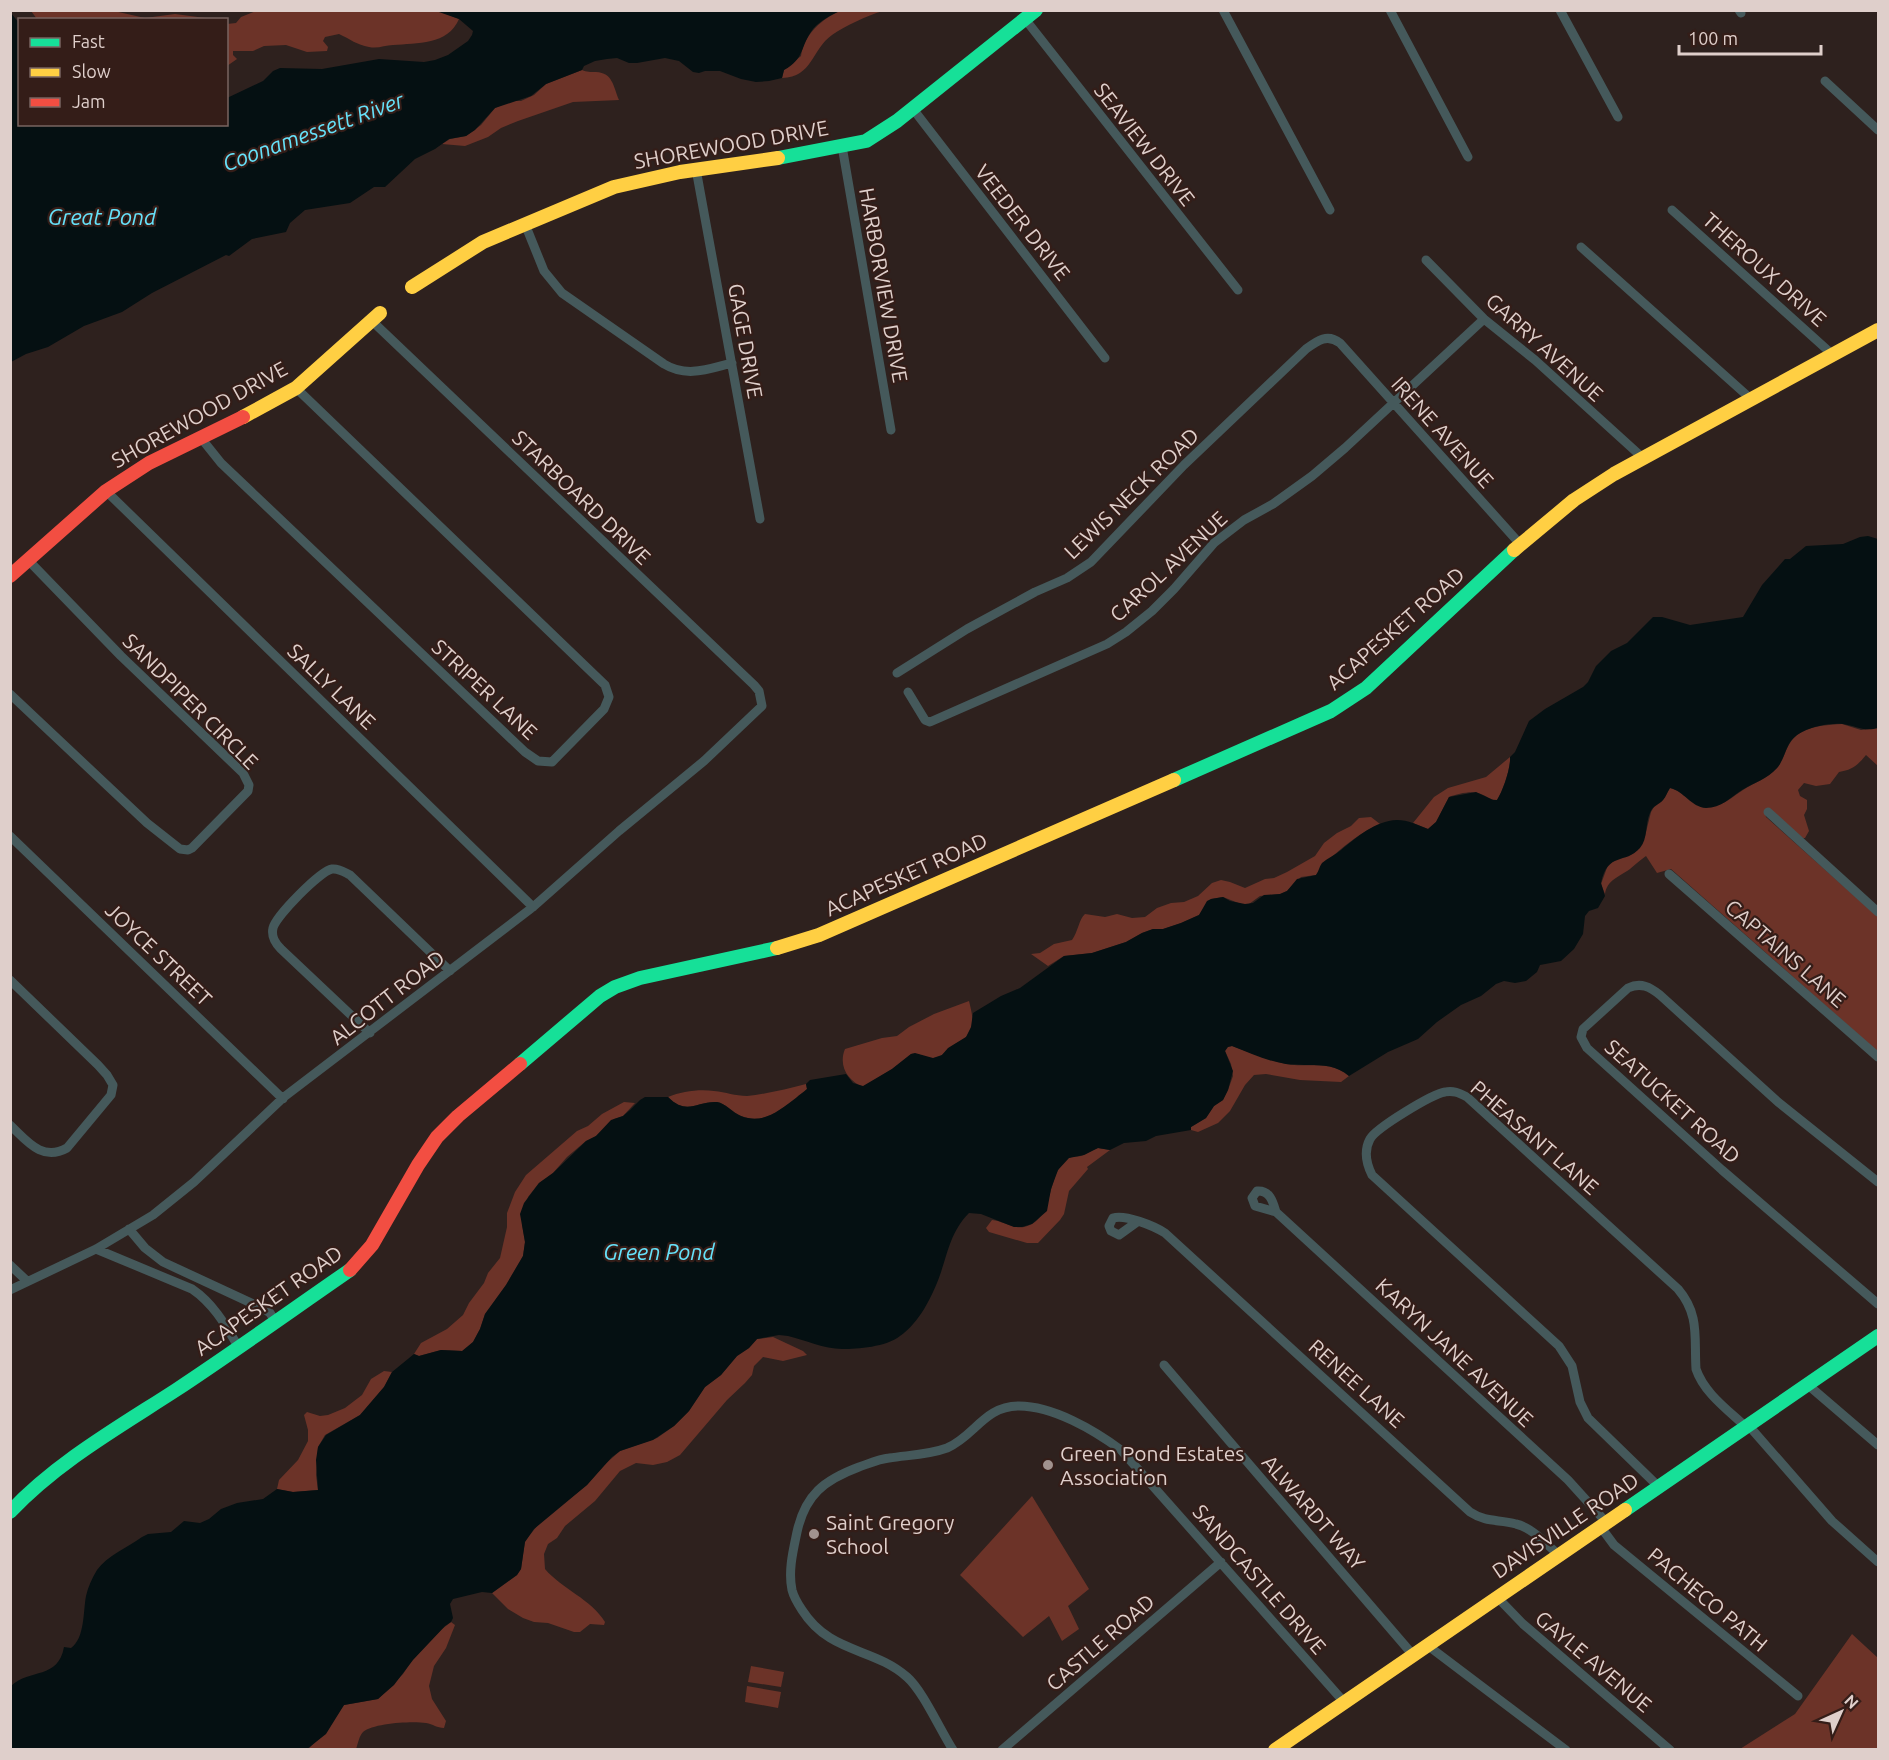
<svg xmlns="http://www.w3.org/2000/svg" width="1889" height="1760" font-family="Ubuntu,sans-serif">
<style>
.green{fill:#6c3328}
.water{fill:#051012}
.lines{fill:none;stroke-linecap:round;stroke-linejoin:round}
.street{stroke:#45595b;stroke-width:9}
.fast{stroke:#16e098;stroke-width:14}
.slow{stroke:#ffcf43;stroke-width:14}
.jam{stroke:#f24e42;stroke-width:14}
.poi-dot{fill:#a1928e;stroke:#341d18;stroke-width:2}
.labels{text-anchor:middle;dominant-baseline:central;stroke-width:4.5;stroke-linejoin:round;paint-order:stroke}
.street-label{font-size:21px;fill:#dfcfcb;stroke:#341d18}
.poi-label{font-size:21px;fill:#dfcfcb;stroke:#341d18;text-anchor:start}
.water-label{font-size:22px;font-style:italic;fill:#66e2fa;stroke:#341d18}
</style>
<rect width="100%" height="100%" fill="#2e211e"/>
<!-- green -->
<path class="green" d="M436,10L459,19C448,45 417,43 393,45C385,45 378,49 369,47C357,45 350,39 339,34L325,37L323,41L328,47L327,51L307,52L286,45L264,46L253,51H233V55L237,59L227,66V24L236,23L241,17L256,11Z
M114,11L145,18L175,14L213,19H37L31,11Z
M840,11H883C868,15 845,26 832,35C811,50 813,77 782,78L784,70L801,56C804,34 822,19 840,11Z
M582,70C587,72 590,72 596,72C613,73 613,86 619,100L573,102L518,121L501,128L488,137L465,146L442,144L450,139L466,136L481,125L495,108L511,101H521L534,95L546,84Z
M1842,724L1861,730L1878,728V766L1866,755C1858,765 1852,770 1839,772L1830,784L1816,786L1804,783L1798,790L1800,796L1807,800V809L1804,815L1809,831L1805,838H1803L1765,813L1766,817L1878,917V1052L1671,869L1657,873L1646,856C1640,860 1635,865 1630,869C1619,877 1607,880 1605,894L1601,884L1608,865L1617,859L1634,853L1645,836L1651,812L1655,805L1663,800L1670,788C1687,792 1688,806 1711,806C1724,806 1733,796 1743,790C1755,782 1767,779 1777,768C1787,756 1785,741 1802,732C1815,725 1828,725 1842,724Z
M1510,757C1511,767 1503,791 1497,800C1489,800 1486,795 1478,793C1470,791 1457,794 1449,797L1436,822L1428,829L1413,823L1434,797L1448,788L1486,777Z
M1371,817L1380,824C1361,831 1327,858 1316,875L1301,877L1287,891L1280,894L1260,896L1249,904H1241L1223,897L1211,899L1199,915L1181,923L1163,929H1153L1142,933L1126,942L1092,953L1064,956L1048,966L1031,954L1040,953L1054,944L1072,940C1078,932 1079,919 1085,914L1105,917L1117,914L1132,918L1145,917L1157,908L1171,903L1184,902L1198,896L1212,883L1221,880L1230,882L1245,888L1265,879L1274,878L1287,872L1315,856L1324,843L1337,833L1351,826L1359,818Z
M969,1001C972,1013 976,1027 966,1037C961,1041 954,1044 950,1048C944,1052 941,1058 934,1058C925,1059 920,1052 911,1054L892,1069L863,1087C848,1081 838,1066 845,1049L882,1038L897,1036L909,1027L934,1014Z
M1232,1046C1249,1052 1268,1060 1286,1064C1309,1068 1330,1060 1349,1076L1341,1082L1300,1080L1266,1074L1254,1075L1245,1085L1230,1111L1218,1123L1198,1132L1191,1130V1127L1206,1118L1214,1106L1223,1100L1228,1090L1233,1076L1231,1064L1225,1051L1227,1047Z
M806,1084L807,1089C803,1093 800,1094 796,1098C780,1110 763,1125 741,1116C733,1113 725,1103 717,1102C697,1101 686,1116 668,1097C682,1091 700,1089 714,1091C726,1092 735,1096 747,1096C766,1094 787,1089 806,1084Z
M624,1102L635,1103L623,1116L614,1119L596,1136L586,1141L567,1157L553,1173L539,1183L528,1197L522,1224L525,1242L523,1256L506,1285L485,1314L480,1329L473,1342L463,1351L441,1350L419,1356L414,1354L421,1343L447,1329L463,1315L469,1303L484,1283L488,1273L500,1258L507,1227V1213L515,1192L526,1175L577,1131L588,1126L602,1114Z
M1098,1148L1110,1150L1087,1167L1088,1169L1069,1191L1064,1214L1060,1220L1038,1243H1027L989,1232L986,1228L992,1220C1003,1221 1013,1229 1024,1227C1056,1220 1045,1176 1067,1159C1071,1156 1076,1157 1081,1156C1087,1154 1092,1150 1098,1148Z
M773,1337L803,1351L807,1355L783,1361L763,1357L754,1366L752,1375L745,1383L727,1400L680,1455L667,1462L653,1465L636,1463L620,1471L595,1501L565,1526L557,1538L548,1544L544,1554L545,1569C562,1589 591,1599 605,1622L604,1625L590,1624L580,1632H574L548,1623L534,1622L523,1618L508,1609L492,1593L517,1575L521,1569L525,1541L541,1521L587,1485L604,1465L620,1451L657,1438L674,1426L689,1411L705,1387L721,1375L737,1356L749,1348L757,1339Z
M384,1371L392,1372L384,1387L360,1415L325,1435L318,1447L316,1475L318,1490L293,1492L277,1489L279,1480L298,1460L308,1441V1430L304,1415L307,1412L320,1416L328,1415L345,1408L362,1395L371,1379Z
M1032,1496L1089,1589L1068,1606L1079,1629L1062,1641L1049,1616L1023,1637L960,1575Z
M451,1622L455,1625L446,1648L434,1666L429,1686L432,1699L446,1721L444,1728C437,1728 433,1724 426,1723C412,1721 374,1723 363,1732C359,1736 358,1744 356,1749L307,1750L323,1735L344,1705L378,1699L403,1674L413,1659L442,1629Z
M1852,1634L1878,1658V1749H1740L1795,1714Z
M751,1666L784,1672L781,1687L748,1682Z
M747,1686L781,1692L778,1708L745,1702Z"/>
<!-- water -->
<path class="water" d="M436,11H840C831,15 821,20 813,29C800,46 805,59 784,70L782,78L769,81L756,82L741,79L720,71H705L699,73L693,72L679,61L665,58L637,63H629L617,58L607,59L595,61L584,66L582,70L546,84L531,96L495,108L475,130L466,136L449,139L435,149L415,159L385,187H374L350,203L305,210L290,223L286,232L252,239L229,256L226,255L152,293L122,312L84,326L48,347L26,354L11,362V13L19,23L20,124H226L227,98L263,81L273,71L280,68L322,69L379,59L424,62L435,60L448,55L468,41L472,35L473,31L459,19Z
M1868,536L1878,539V728C1864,732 1856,726 1843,724C1829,723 1814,726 1802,732C1785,740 1787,756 1777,768C1767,779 1755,782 1742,790C1731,797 1721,808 1706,808C1691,807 1684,791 1670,788C1667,792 1666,797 1663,800C1659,805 1653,805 1650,813C1645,824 1648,839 1640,848C1625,865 1608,851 1601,883L1605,896L1598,908L1589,911L1585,916L1583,934L1574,949L1561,961L1540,965L1537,972L1526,981L1515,983L1504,981L1496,984L1481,996L1461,1005L1437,1022L1418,1039L1388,1052L1349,1076C1331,1060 1309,1067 1286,1064C1267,1061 1250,1053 1232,1046L1228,1047L1225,1051L1233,1071L1228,1090L1223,1100L1214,1106L1206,1118L1191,1127V1130L1156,1136L1146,1141L1124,1143L1110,1150L1098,1148L1084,1155L1069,1158L1058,1170L1051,1189L1047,1211L1032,1224L1022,1227H1014L981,1214L969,1213C951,1231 948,1252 940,1275C932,1297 919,1323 900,1336C886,1347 858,1349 842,1349C824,1349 805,1340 788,1336L779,1335L757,1339L749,1348L737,1356L721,1375L705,1387L689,1411L674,1426L653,1440L620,1451L612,1457L587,1485L534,1529L525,1542L521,1569L517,1575L492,1593L482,1592L453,1599L450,1604L453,1618L451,1622L445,1626L413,1660L394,1685L378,1699L344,1705L326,1734L307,1749H11V1686C30,1668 58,1680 64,1647L71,1648C85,1638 83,1612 86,1596C88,1587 92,1578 97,1570C107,1556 128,1547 142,1537L148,1534L171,1532L184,1521L200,1523L209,1519L221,1509L237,1503L263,1499L277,1489L293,1492L318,1490L316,1460L318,1447L326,1435L360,1415L384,1387L392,1372L414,1354L419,1356L441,1350L462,1351L473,1342L480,1329L485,1314L506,1285L523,1256L525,1242L520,1214L524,1203L539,1183L553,1173L586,1141L596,1136L611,1120L623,1116L630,1110L640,1100L645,1097H668C687,1116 697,1101 717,1102C725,1103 733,1113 741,1116C763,1125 780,1110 796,1098C800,1094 803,1093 807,1089L806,1084L810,1080L846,1074L853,1083L863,1086L892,1069L911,1054L915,1053L933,1058L942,1055L948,1048L966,1037L971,1027L973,1013L1001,996L1020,988L1064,956L1092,953L1126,942L1142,933L1153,929H1163L1181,923L1199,915L1207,901L1211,899L1223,897L1230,901L1245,904L1253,903L1264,895L1280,894L1287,891L1297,879L1316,875C1319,871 1319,867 1322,863C1328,858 1335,855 1341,850C1357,837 1375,821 1397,820C1408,820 1418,825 1428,829L1436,822L1449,797L1476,792L1493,800H1497C1503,791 1511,767 1510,757L1515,752L1529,721L1545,709L1583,687L1588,682L1596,666L1611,651L1627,643L1653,617H1662L1690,625L1743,617L1762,585L1785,559H1790L1806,546L1843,544L1860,537Z"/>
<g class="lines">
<!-- street -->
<path class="street" d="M1223,10L1330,210
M1390,10L1468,157
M1560,10L1618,117
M1739,10L1741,13
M1025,19L1238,290
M1825,81L1878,130
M913,109L1105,358
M842,146L891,430
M696,169L760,519
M1672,210L1833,355
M525,224L544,271L562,293L664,364C687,378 708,369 732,363
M1581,247L1751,399
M1426,260L1484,319L1535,360L1643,458
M201,438L221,463L525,752L538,761L552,762L604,709L609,697L605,685L296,388
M106,491L533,907
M897,673L967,629L1035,592L1067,578L1091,562L1184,465L1306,349C1317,341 1327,333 1340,343L1520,544
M908,692L925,720L930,722L1107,644L1126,632L1152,611L1174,589L1214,543L1244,520L1273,504L1312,476L1345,448L1484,319
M10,694L147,823L180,849L188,850L192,848L248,791L249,785L243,773L121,656L29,561
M1768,812L1878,912
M10,836L283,1099
M1669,874L1878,1057
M10,980L98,1065L107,1075L113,1085L111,1095L67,1148C42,1162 27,1141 10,1125
M370,1033L281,949C275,943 271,937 273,928C276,916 320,871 332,869C339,868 344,872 350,875L450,971
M1878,1182L1778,1102L1660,995C1650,987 1641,982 1628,988L1583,1029L1581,1037L1587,1048L1722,1170L1878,1304
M1257,1191C1270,1190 1273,1202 1276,1212L1255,1206L1252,1198Z
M1276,1212L1568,1480L1606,1522
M1137,1222L1119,1235L1111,1231L1109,1226L1113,1218C1125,1214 1154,1226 1165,1233L1470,1512C1487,1523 1498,1519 1516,1524C1533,1528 1546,1544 1559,1555
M129,1229L145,1248L163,1262L264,1309L270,1313L275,1321
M96,1249L192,1289C214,1304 226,1326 239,1348
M10,1265L27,1281
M10,1290L96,1249L153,1215L194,1182L284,1097L533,907L619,831L704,761L762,706L759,691L754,685L372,321
M1164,1365L1413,1655
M1808,1385L1878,1445
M1749,1426L1832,1521L1878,1562
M1659,1487L1588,1418L1580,1402L1572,1366L1559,1346L1372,1175C1366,1163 1364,1150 1370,1139C1376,1128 1432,1094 1445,1092C1453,1090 1459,1093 1467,1097L1678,1289C1700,1315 1694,1337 1696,1369C1704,1393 1728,1410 1746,1427
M1600,1526L1614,1545L1798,1696
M1497,1597L1523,1624L1670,1750
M1427,1645L1566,1750
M953,1750C940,1730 923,1691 907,1677C873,1647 830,1654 802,1610C798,1604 794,1598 792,1590C788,1571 793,1551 797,1532C805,1495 824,1480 859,1467C868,1464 879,1459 889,1458C909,1455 928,1455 947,1448C975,1436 984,1406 1019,1406C1053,1406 1094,1430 1121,1450L1344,1702
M1002,1750L1221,1562"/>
<!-- fast -->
<path class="fast" d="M778,158L866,141L897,121L1036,10
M1174,780L1331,711L1366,688L1514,550
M520,1064L600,996L615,987L640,978L777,948
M1625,1510L1878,1336
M10,1512C57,1462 119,1427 176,1390C235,1351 292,1310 350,1270"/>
<!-- slow -->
<path class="slow" d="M412,287L483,242L614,187L680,172L778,158
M243,417L296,388L380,313
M1514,550L1574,500L1614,474L1878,330
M777,948L819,935L1174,780
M1275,1750L1625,1510"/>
<!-- jam -->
<path class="jam" d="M10,576L106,491L149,463L243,417
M350,1270L372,1245L418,1165L437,1137L458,1116L520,1064"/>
</g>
<!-- markers -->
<g class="poi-dot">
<circle cx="1048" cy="1465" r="6"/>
<circle cx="814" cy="1534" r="6"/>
</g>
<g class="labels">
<!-- street labels -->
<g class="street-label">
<text transform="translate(731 144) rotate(-10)">SHOREWOOD DRIVE</text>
<text transform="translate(1145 144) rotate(52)">SEAVIEW DRIVE</text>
<text transform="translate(1023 222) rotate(52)">VEEDER DRIVE</text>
<text transform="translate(1765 269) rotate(42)">THEROUX DRIVE</text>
<text transform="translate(884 285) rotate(80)">HARBORVIEW DRIVE</text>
<text transform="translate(746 341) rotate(80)">GAGE DRIVE</text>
<text transform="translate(1545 347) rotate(42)">GARRY AVENUE</text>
<text transform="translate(199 414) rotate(-29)">SHOREWOOD DRIVE</text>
<text transform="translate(1443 432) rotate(48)">IRENE AVENUE</text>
<text transform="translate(1131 493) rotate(-44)">LEWIS NECK ROAD</text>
<text transform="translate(582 497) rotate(44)">STARBOARD DRIVE</text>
<text transform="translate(1168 566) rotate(-43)">CAROL AVENUE</text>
<text transform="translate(1395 628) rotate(-41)">ACAPESKET ROAD</text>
<text transform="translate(332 686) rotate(44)">SALLY LANE</text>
<text transform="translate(485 689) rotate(43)">STRIPER LANE</text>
<text transform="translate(191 701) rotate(45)">SANDPIPER CIRCLE</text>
<text transform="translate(906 874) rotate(-24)">ACAPESKET ROAD</text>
<text transform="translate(1786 953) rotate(41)">CAPTAINS LANE</text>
<text transform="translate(159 954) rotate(44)">JOYCE STREET</text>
<text transform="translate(387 997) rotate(-38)">ALCOTT ROAD</text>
<text transform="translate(1673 1101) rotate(42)">SEATUCKET ROAD</text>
<text transform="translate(1535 1137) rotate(41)">PHEASANT LANE</text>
<text transform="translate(268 1300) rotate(-35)">ACAPESKET ROAD</text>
<text transform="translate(1455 1352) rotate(43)">KARYN JANE AVENUE</text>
<text transform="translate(1357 1383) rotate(42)">RENEE LANE</text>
<text transform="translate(1314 1512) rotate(49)">ALWARDT WAY</text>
<text transform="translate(1565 1525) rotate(-34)">DAVISVILLE ROAD</text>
<text transform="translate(1260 1579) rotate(49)">SANDCASTLE DRIVE</text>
<text transform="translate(1708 1599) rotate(40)">PACHECO PATH</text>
<text transform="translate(1100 1642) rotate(-41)">CASTLE ROAD</text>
<text transform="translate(1594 1661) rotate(40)">GAYLE AVENUE</text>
</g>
<!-- poi labels -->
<g class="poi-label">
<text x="1060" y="1453">Green Pond Estates<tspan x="1060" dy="24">Association</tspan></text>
<text x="826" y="1522">Saint Gregory<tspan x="826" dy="24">School</tspan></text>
</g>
<!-- water labels -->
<g class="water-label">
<text transform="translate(313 131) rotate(-20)">Coonamessett River</text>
<text x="102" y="216">Great Pond</text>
<text x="659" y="1251">Green Pond</text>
</g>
</g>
<!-- border -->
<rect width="1889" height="1760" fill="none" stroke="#dfcfcb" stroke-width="24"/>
<!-- legend -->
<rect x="18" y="18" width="210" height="108" fill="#341d18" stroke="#786460" stroke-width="1.5"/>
<rect x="30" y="38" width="30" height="9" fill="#16e098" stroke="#786460" stroke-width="1.5"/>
<text x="72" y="48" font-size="18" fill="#dfcfcb">Fast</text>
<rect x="30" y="68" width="30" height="9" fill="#ffcf43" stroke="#786460" stroke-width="1.5"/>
<text x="72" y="78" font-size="18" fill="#dfcfcb">Slow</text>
<rect x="30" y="98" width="30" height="9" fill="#f24e42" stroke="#786460" stroke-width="1.5"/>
<text x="72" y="108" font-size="18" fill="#dfcfcb">Jam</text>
<!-- north arrow -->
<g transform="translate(1841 1712) rotate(45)" stroke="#341d18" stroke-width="4.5" paint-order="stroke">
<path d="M0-4.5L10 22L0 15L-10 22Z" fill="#dfcfcb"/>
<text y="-9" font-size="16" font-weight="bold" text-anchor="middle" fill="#dfcfcb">N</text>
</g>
<!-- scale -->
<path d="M1679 45v9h142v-9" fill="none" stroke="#dfcfcb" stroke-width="3"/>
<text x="1688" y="45" font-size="18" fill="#dfcfcb" stroke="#341d18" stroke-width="4.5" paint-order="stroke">100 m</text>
</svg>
